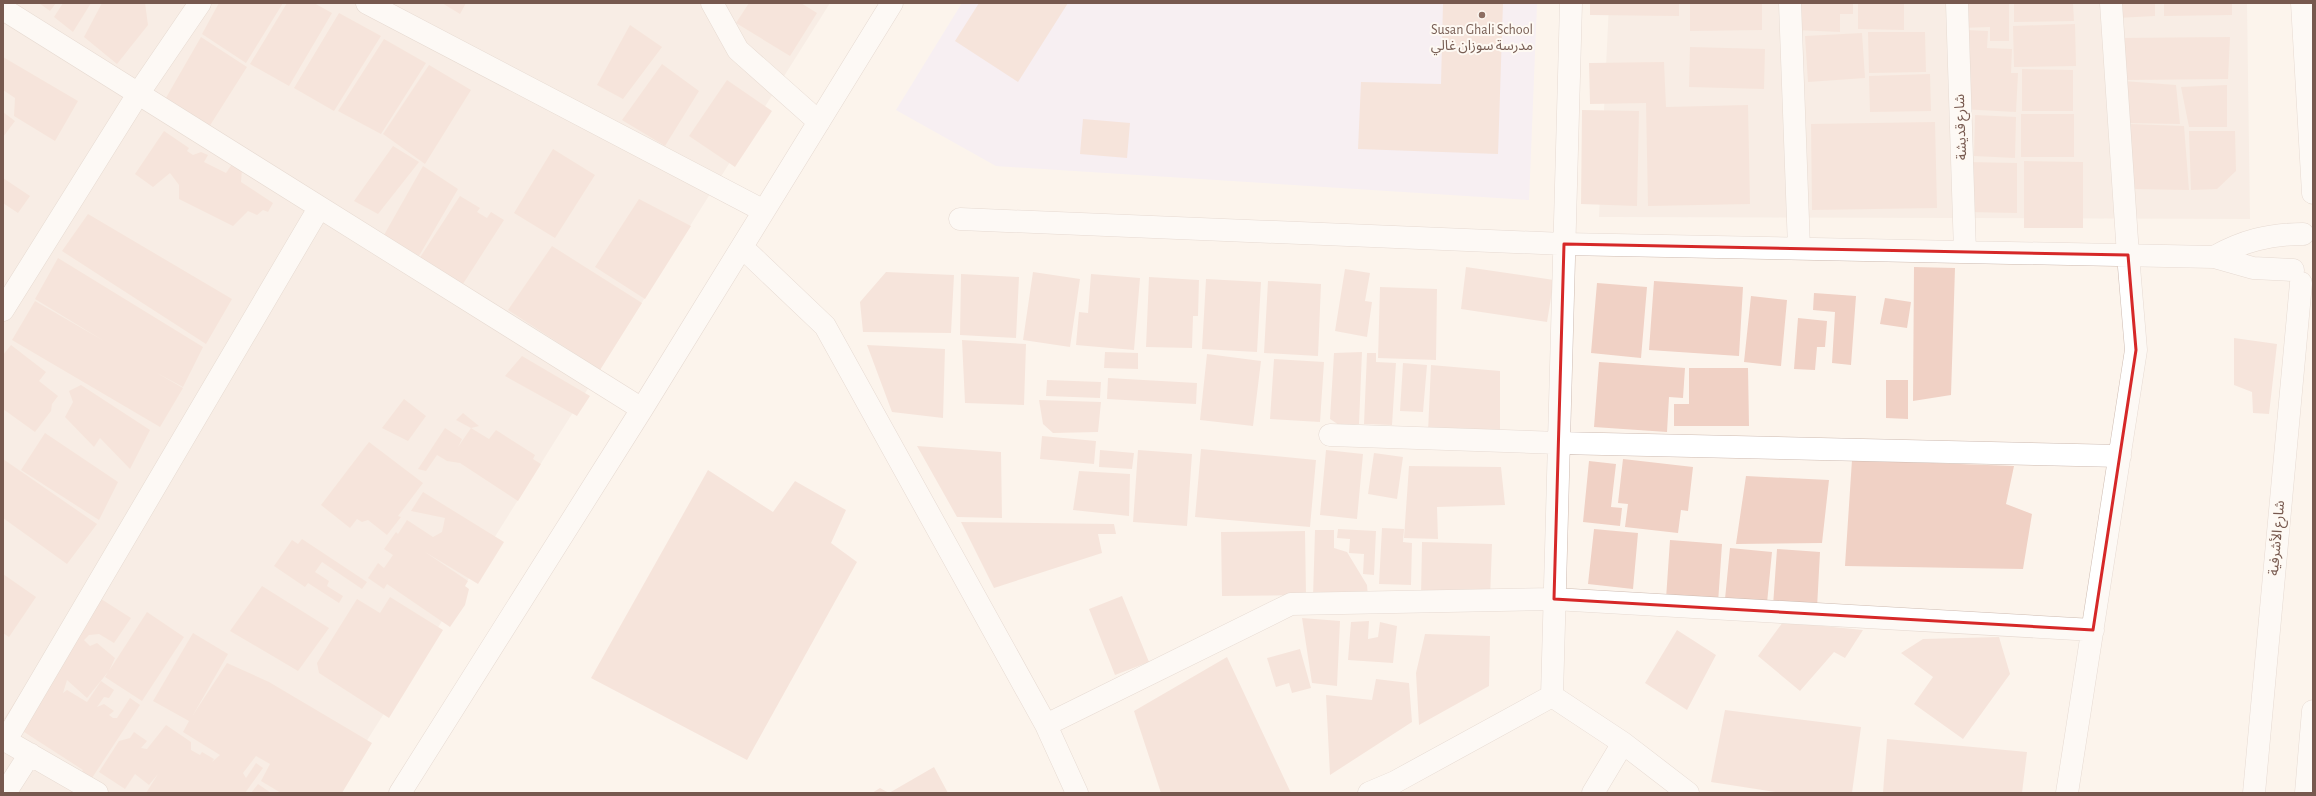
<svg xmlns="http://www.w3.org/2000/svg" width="2316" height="796" font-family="'Alegreya Sans','Noto Sans Arabic',sans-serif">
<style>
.residential{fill:#f3e5db}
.education{fill:#f1e8f9}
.building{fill:#f0d1c5}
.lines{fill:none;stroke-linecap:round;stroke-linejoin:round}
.minor-casing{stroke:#cebbb1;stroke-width:23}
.minor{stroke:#fff;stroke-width:22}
.marked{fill:none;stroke:#d62828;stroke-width:3;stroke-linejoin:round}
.education-dot{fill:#8d6e63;stroke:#fef9f3;stroke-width:1.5}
.labels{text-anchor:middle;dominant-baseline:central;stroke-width:4;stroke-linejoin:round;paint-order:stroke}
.education-label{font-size:14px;fill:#785e54;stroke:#fef9f3}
.street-label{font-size:14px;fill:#77594f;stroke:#fef9f3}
</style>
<rect width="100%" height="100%" fill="#fcf4ec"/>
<!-- residential -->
<path class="residential" d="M3,3H830L334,793H3Z
M1609,3H2247L2250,219L1599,217Z"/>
<!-- education -->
<path class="education" d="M962,3H1537L1529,200L996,166L896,110Z"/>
<!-- building -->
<path class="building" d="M39,3H56L50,11Z
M63,3H91L73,32L54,17Z
M102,3H145L148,25L117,64L84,37Z
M219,3H283L246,63L202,34Z
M287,3H314L332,13L289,86L250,64Z
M442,3H466L460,14Z
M749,3H801L817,13L790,56L736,23Z
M979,3H1068L1018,82L955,41Z
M1443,3H1503L1498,154L1358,149L1361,82L1441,84Z
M1590,3H1679V16L1590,15Z
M1690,3H1762V30L1690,31Z
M1797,3H1853V14H1840V32L1796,30Z
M1858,3H1904V30L1858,29Z
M1961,3H2009V41H1990V27L1961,28Z
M2014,3H2073L2074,21L2014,22Z
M2116,3H2155V16L2117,18Z
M2164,3H2232V15L2164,16Z
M339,13L381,36L334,111L294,88Z
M2075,24L2076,66L2014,67L2013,26Z
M630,25L662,47L623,99L597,85Z
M1965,30L1988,31L1987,48L2012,49L2011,73H2018L2016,112L1961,109Z
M1868,32H1925L1926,72L1869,73Z
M1862,33L1865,78L1808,82L1805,36Z
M201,37L247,67L209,127L163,103Z
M2230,37L2228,79L2126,80L2118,38Z
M384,39L426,63L381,134L338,111Z
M1690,47L1765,49L1764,89L1689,87Z
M3,57L78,101L55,141L14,116L15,98L3,90Z
M1664,62L1666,107L1748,105L1750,204L1648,206L1646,103L1590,104L1589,63Z
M662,64L699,91L665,146L622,120Z
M429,65L471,90L425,164L383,134Z
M2022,69L2073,70V111H2022Z
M1930,74L1931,111L1870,112L1869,76Z
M727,80L772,111L735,167L689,136Z
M2123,81L2176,85L2180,124L2125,123Z
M2227,85V127H2189L2181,87Z
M1582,110L1639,111L1637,206L1581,204Z
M3,112L15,121L3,137Z
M2021,114H2074V157H2021Z
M1975,115L2016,117L2015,158L1974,156Z
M1083,119L1130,123L1127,158L1080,154Z
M1935,122L1937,208L1812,210L1811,124Z
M2130,124L2184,126L2189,190L2131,189Z
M164,131L189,148L187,151L193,155L201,152L208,155L204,162L226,173L232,164L242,169L241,182L273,203L268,212L263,210L257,215L248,211L233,226L179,199V185L170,173L153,187L135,174Z
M2189,131H2235L2236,171L2217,189L2191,190Z
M393,146L419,162L378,214L354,201Z
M553,149L595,175L555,238L514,213Z
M2024,161L2083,162V228H2024Z
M1968,162L2017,163V213L1967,212Z
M423,166L458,189L419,256L384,235Z
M3,178L30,196L18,213L3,203Z
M460,196L480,208L477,212L487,218L491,212L504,220L461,287L419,259Z
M639,199L691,226L645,299L595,267Z
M88,214L232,299L206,344L62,251Z
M552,246L642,303L600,370L508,310Z
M58,258L203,347L183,387L157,373L183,388L160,427L12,340L35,301L104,341L35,299Z
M1466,267L1554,280L1547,322L1461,309Z
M1914,267L1955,268L1951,395L1913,401Z
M1345,269L1370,273L1365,301L1372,302L1367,337L1335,331Z
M886,272L954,275L951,333L863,332L860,302Z
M1033,272L1080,279L1070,347L1023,340Z
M961,274L1019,277L1016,338L960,335Z
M1091,274L1140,278L1134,350L1076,345L1079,312L1088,313Z
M1149,277L1199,280L1198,316H1193L1192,348L1146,347Z
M1206,279L1261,282L1257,352L1202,349Z
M1268,281L1321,284L1318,356L1264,353Z
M1654,281L1743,287L1739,356L1649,350Z
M1597,283L1647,287L1641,358L1591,353Z
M1380,287L1437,289L1436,360L1378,358Z
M1814,293L1856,296L1851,365L1832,363L1835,312L1813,310Z
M1751,296L1787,300L1781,366L1744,362Z
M1885,298L1911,302L1907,328L1880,324Z
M1798,318L1827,321L1825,347H1817L1815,370L1794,369Z
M2234,338L2277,344L2269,414L2253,413L2252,392L2234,385Z
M962,340L1026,344L1024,405L965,403Z
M11,345L46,372L39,381L58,396L52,404L51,411L35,432L3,409V355Z
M867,345L945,349L943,418L892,412Z
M1105,352L1138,353V369L1104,368Z
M1362,352L1359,424L1342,427L1330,419L1334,353Z
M1367,353H1376V362L1396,363L1392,425L1364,424Z
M1207,354L1261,361L1253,426L1200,420Z
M522,356L590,396L577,416L505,376Z
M1274,359L1324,362L1320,422L1270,419Z
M1599,362L1685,368L1683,398L1669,397L1667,432L1594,427Z
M1403,363L1427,365L1423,412L1400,411Z
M1431,365L1500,371V434L1428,432Z
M1689,368H1748L1749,426H1674V404H1689Z
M1108,378L1197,383L1196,404L1107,399Z
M1047,380L1101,382L1100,398L1046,396Z
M1886,380H1908V419L1886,418Z
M81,385L150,430L130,469L100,438L94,447L65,417L73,402L69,391Z
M404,399L426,416L408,441L382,428Z
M1039,400L1101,402L1098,432L1053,433L1043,424Z
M463,413L479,426L471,428L456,420Z
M445,428L462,439L458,447L471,428L489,439L496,430L535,455L533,459L541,464L518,501L460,463L447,461L437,455L426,471L418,469Z
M45,433L118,482L99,520L21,470Z
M1042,436L1096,441L1094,464L1040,459Z
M369,442L423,483L398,516L401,517L387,535L368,520L362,522L357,519L350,528L321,505Z
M917,446L1001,452L1002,518L957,517Z
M1201,449L1316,460L1310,527L1195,517Z
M1100,450L1134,453L1132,469L1099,467Z
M1138,450L1192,454L1187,526L1133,522Z
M1326,450L1363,454L1357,519L1320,515Z
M1374,453L1403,457L1397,499L1368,494Z
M3,459L97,524L67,564L3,518Z
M1623,459L1693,467L1688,511L1681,510L1678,533L1625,527L1628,504L1618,503Z
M1852,460L2014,466L2006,504L2032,514L2023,569L1845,566Z
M1589,461L1616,464L1611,507L1622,508L1620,526L1583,522Z
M1409,466L1501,467L1505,505L1437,507L1438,539L1404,538Z
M708,470L773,512L795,481L846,510L831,543L857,562L747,760L591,678Z
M1079,471L1130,474L1129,516L1073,510Z
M1746,476L1829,480L1822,543L1736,544Z
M423,492L504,542L478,584L425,552L468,581L465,586L469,589L465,605L450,627L387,584L384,589L368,578L378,563L384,568L393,555L384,549L396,532L398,534L407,520L433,537L442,532L445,518L411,511Z
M961,522L1114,524L1116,534H1098L1102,553L994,588Z
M1382,528L1404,529L1403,542L1412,543L1411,585L1379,584Z
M1338,529L1376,531L1374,575L1363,574L1364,554L1349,553L1350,539L1337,538Z
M1594,529L1638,533L1633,589L1588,584Z
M1315,530H1334V548L1347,552L1367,585L1368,597H1313Z
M1305,531L1306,595L1222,596L1221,532Z
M302,539L367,582L362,589L322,562L315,572L329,581L327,586L343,596L339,603L308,583L305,587L274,566L292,540L298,544Z
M1670,540L1722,544L1718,603L1666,599Z
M1422,542L1492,544L1490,599L1421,597Z
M1730,548L1772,552L1767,603L1725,599Z
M1777,549L1820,552L1817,608L1773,606Z
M3,574L36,597L9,637L3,633Z
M262,586L329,628L298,671L230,631Z
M87,590L131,618L114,643L99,634L89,635L84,640L90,646L97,643L115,658L109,671L147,612L184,637L142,701L105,677L108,672L87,698L67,680L63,693L67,690L87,702L101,681L114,690L109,698L104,697L97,707L104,704L114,711L109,715L113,718H117L130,698L140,705L90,781L81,774L83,770L4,719Z
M1122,596L1149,662L1115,675L1089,609Z
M390,597L443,630L389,718L319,673L317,663L357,599L380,613Z
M1302,618L1340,621L1337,686L1312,683Z
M1369,621L1368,639L1378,637L1380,622L1397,626L1393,663L1348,660L1351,622Z
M1783,622L1863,630L1845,658L1834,652L1800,691L1758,656Z
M1677,630L1716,655L1687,710L1645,683Z
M193,633L228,654L193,715L227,663L269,682L372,743L342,793H281L261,781L270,764L256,756L243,773L246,778L256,763L263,768L245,793H146L158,774L149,785L135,774L125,789L99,772L119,741L130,738L134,732L147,741L141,748L147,749L166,725L191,742V750L200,755L202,752L214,759L212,762L220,755L183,732L189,721L153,701Z
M1425,634L1490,636L1489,686L1419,725L1416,673Z
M1999,637L2010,674L1963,739L1914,704L1933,677L1901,653L1923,639Z
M1300,649L1311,688L1292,693L1289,683L1276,687L1267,658Z
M1227,657L1291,793H1161L1134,711Z
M1376,679L1409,683L1412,722L1330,775L1326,695L1372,700Z
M1725,710L1861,727L1852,793H1782L1711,782Z
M1887,739L2027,752L2022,793H1883Z
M934,767L948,793H872L880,788L889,793Z
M258,784L271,793H251Z"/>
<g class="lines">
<defs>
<path id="minor" d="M367,3L764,211
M712,3L738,50L819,122
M1790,3L1799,248
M1957,3L1965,252
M2302,3L2313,193
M3,9L642,409
M960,219L1564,244L2214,257L2253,268L2293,270
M742,247L825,326L1046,725L1077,793
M2214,257C2243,241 2269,234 2303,234
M3,310L138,94L200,3
M1330,435L1559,443L2120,456
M1552,696L1623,743L1688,793
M1046,725L1291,604L1554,599L2093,630
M3,739L97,793
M6,740L319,208
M5,793L30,754
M400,793L642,409L892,3
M1369,793L1395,782L1552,696L1571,3
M1593,793L1623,743
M2067,793L2136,350L2128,255L2111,3
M2254,793L2301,283
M2306,793L2313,711"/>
</defs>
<!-- minor casing -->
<use href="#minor" class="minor-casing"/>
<!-- minor -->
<use href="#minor" class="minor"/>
</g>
<!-- marked area -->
<path d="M0 0H2316V796H0ZM1564,244L2128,255L2136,350L2093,630L1554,599Z" fill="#fcf4ec" fill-opacity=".55" fill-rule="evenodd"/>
<path class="marked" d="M1564,244L2128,255L2136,350L2093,630L1554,599Z"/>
<!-- markers -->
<circle class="education-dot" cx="1482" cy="15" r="4"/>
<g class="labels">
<!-- education labels -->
<g class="education-label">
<text x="1482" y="30">Susan Ghali School<tspan x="1482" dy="16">مدرسة سوزان غالي</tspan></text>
</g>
<!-- street labels -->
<g class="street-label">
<text transform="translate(1961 127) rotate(-92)">شارع قديشة</text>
<text transform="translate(2277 538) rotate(-85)">شارع الأشرفية</text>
</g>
</g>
<!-- border -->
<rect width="2316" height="796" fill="none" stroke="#77594f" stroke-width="8"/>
</svg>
